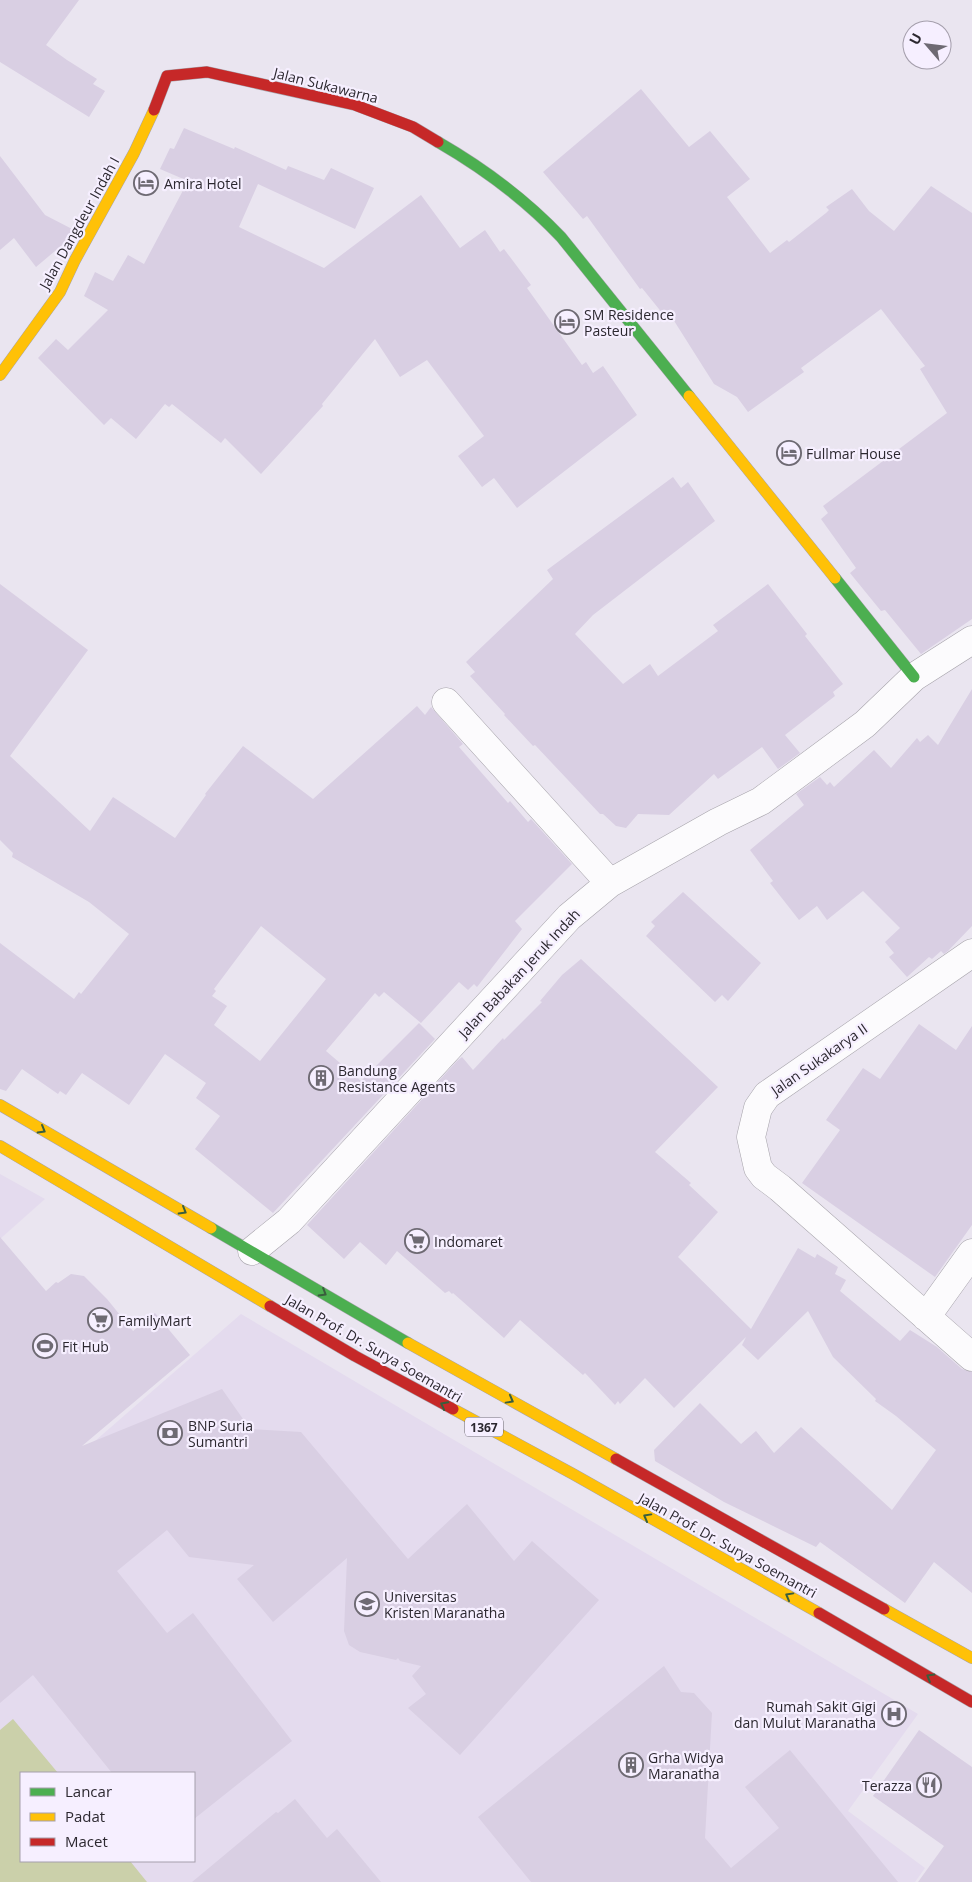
<svg xmlns="http://www.w3.org/2000/svg" width="972" height="1882" font-family="'Open Sans',sans-serif">
<style>
.built{fill:#e4dbee;fill-rule:evenodd}
.grass{fill:#cbd0aa}
.building{fill:#d9cfe3;fill-rule:evenodd}
.lines{fill:none;stroke-linecap:round;stroke-linejoin:round}
.street-casing{stroke:#a7a4ab;stroke-width:29}
.fast-casing{stroke:#a7a4ab;stroke-width:12}
.slow-casing{stroke:#a7a4ab;stroke-width:12}
.jam-casing{stroke:#a7a4ab;stroke-width:12}
.street{stroke:#fcfbfd;stroke-width:28}
.fast{stroke:#4caf50;stroke-width:11}
.slow{stroke:#ffc107;stroke-width:11}
.jam{stroke:#c62828;stroke-width:11}
.oneway{stroke:#395e3d}
.labels{text-anchor:middle;dominant-baseline:central;stroke-width:4.5;stroke-linejoin:round;paint-order:stroke}
.shield{fill:#f6efff;stroke:#69646e;stroke-width:1}
.shield-label{font-size:12px;font-weight:bold;fill:#2c2830}
.street-label{font-size:14px;fill:#2c2830;stroke:#f6efff}
.poi-label{font-size:14px;fill:#2c2830;stroke:#f6efff;text-anchor:start}
</style>
<rect width="100%" height="100%" fill="#eae5f0"/>
<!-- built -->
<path class="built" d="M0,1174L45,1199L0,1239Z
M241,1314L918,1714L848,1811L925,1868L915,1882H0V1518L3,1521ZM21,1773H194V1861H21Z"/>
<!-- grass -->
<path class="grass" d="M13,1719L58,1773H21V1861H130L147,1882H0V1730Z"/>
<!-- building -->
<path class="building" d="M0,0H79L46,45L67,60L97,79L93,84L105,91L89,117L0,62Z
M641,89L689,147L710,131L750,179L727,197L770,253L787,240L789,242L826,213L829,210L826,207L852,189L869,211L894,231L931,186L972,213V619L921,654L885,610L881,611L850,573L856,568L821,519L828,513L823,506L947,413L920,369L925,366L881,309L801,368L804,372L748,412L737,397L714,384L671,316L667,319L642,288L640,289L587,216L583,219L543,172Z
M184,128L234,149L235,147L286,170L288,166L324,180L331,168L374,188L355,229L258,184L239,227L324,268L421,195L460,248L485,230L500,252L504,249L531,285L527,288L582,365L586,362L593,373L603,366L637,415L517,508L494,478L482,487L458,456L484,436L427,360L400,377L375,339L322,404L323,406L261,474L225,438L221,443L172,404L169,407L165,404L136,439L111,418L104,425L38,358L56,339L68,350L108,310L84,296L95,272L113,281L128,255L144,264L188,181L160,169L170,148L174,149Z
M0,156L45,215L74,230L68,240L36,267L14,238L0,250Z
M673,477L681,488L688,482L715,521L593,615L575,634L623,684L650,664L658,676L718,631L713,625L768,584L807,634L805,636L843,684L833,692L835,696L785,735L800,753L778,769L762,747L718,779L714,774L669,815L638,814L626,828L616,826L603,814H600L535,745L533,746L504,715L505,714L470,676L475,672L466,662L553,579L547,570Z
M0,584L88,650L10,756L90,831L113,797L175,838L206,795L205,794L243,746L313,799L417,706L425,715L431,707L463,744L459,747L508,803L510,801L528,822L531,819L572,864L515,921L522,929L477,987L474,984L468,990L459,982L421,1023L384,992L379,997L375,993L326,1051L361,1081L419,1023L435,1039L273,1213L195,1149L220,1116L196,1098L206,1083L165,1054L129,1105L82,1073L66,1095L60,1091L58,1094L22,1069L6,1091L0,1089V943L74,999L79,992L81,994L129,934L89,902L12,857L13,853L0,840ZM261,926L326,979L260,1061L214,1025L227,1006L212,996L216,991L214,989Z
M972,689V926L948,951L944,954L941,951L932,959L929,957L907,977L889,957L894,953L885,942L900,928L863,891L827,920L817,906L799,920L770,883L773,881L750,850L804,805L796,794L820,777L827,785L830,782L834,787L874,750L891,768L917,738L920,742L928,735L938,745Z
M683,892L761,963L728,1001L722,995L715,1002L646,936L655,926L651,922Z
M581,959L718,1087L655,1152L691,1183L689,1185L718,1212L678,1257L751,1329L798,1248L815,1258L817,1254L838,1267L835,1274L846,1280L840,1291L900,1341L910,1330L937,1347L962,1369L972,1372V1593L934,1562L905,1603L820,1542L816,1547L724,1502L655,1461L654,1450L700,1403L741,1444L756,1431L774,1453L801,1427L892,1510L936,1450L896,1416L875,1401L876,1399L833,1357L808,1311L758,1360L742,1345L746,1337L674,1408L645,1378L620,1404L618,1401L615,1405L585,1373L583,1375L520,1320L504,1338L453,1293L452,1294L449,1291L445,1293L397,1251L386,1265L360,1242L344,1259L307,1225L457,1061L462,1057L473,1070L503,1038L504,1040L542,1002L540,1001L562,975Z
M919,1024L956,1050L972,1026V1225L935,1277L802,1183L840,1130L826,1120L863,1068L880,1079Z
M0,1237L46,1291L56,1282L58,1283L71,1274L84,1276L107,1299L133,1331L155,1313L190,1355L82,1446L222,1389L250,1429L301,1432L408,1559L467,1504L514,1561L532,1541L599,1600L460,1755L408,1708L426,1694L412,1676L421,1666L400,1661L398,1658L396,1660L360,1652L349,1645L344,1631L347,1558L273,1622L237,1579L254,1565L189,1557L167,1530L117,1571L167,1633L193,1613L292,1741L194,1819V1773H112L33,1675L0,1703Z
M664,1666L681,1692L694,1693L712,1713L705,1838L731,1868L779,1828L745,1787L790,1750L898,1882H531L478,1817Z
M919,1730L972,1767V1882H918L944,1846L873,1796Z
M295,1799L327,1838L337,1829L381,1882H192L276,1812L278,1813Z"/>
<g class="lines">
<defs>
<path id="street" d="M446,702L610,883
M972,953L767,1095L758,1108L751,1137L758,1168L764,1176L780,1188L972,1357
M252,1251L289,1221L569,917L610,883L718,822L761,801L865,724L914,677L972,640
M926,1317L972,1253"/>
<path id="fast" d="M438,142C483,168 525,199 561,237L689,396
M835,578L914,677
M211,1228L408,1343"/>
<path id="slow" d="M0,375L60,292L75,260L134,153L154,110
M689,396L835,578
M0,1105L211,1228
M0,1146L270,1306
M408,1343L616,1459
M453,1409L573,1474L819,1613
M884,1609L972,1658"/>
<path id="jam" d="M154,110L167,76L207,72L355,105L413,127L438,142
M270,1306L355,1356L453,1409
M616,1459L884,1609
M819,1613L972,1702"/>
</defs>
<!-- street casing -->
<use href="#street" class="street-casing"/>
<!-- fast casing -->
<use href="#fast" class="fast-casing"/>
<!-- slow casing -->
<use href="#slow" class="slow-casing"/>
<!-- jam casing -->
<use href="#jam" class="jam-casing"/>
<!-- street -->
<use href="#street" class="street"/>
<!-- fast -->
<use href="#fast" class="fast"/>
<!-- slow -->
<use href="#slow" class="slow"/>
<!-- jam -->
<use href="#jam" class="jam"/>
</g>
<!-- one-way arrows -->
<defs><path id="oneway-chevron" d="M-2-3.5L2.5 0L-2 3.5" fill="none" stroke-width="1.6" stroke-linecap="round" stroke-linejoin="round" transform="scale(1.25)"/></defs>
<g class="oneway">
<use href="#oneway-chevron" transform="translate(42 1130) rotate(30)"/>
<use href="#oneway-chevron" transform="translate(183 1211) rotate(30)"/>
<use href="#oneway-chevron" transform="translate(323 1293) rotate(31)"/>
<use href="#oneway-chevron" transform="translate(510 1400) rotate(29)"/>
<use href="#oneway-chevron" transform="translate(444 1405) rotate(-152)"/>
<use href="#oneway-chevron" transform="translate(647 1517) rotate(-151)"/>
<use href="#oneway-chevron" transform="translate(789 1596) rotate(-151)"/>
<use href="#oneway-chevron" transform="translate(930 1677) rotate(-149)"/>
</g>
<!-- icons -->
<defs>
<symbol id="hotel-ring" viewBox="-11 -11 22 22"><circle r="9.5" fill="#f6efff" stroke="#6e6a73" stroke-width="1.5"/><path d="M-6-4.5h1.5V1H6V5H4.5V3h-9V5H-6ZM-4 0a1.8 1.8 0 1 1 3.6 0ZM.5 0V-2.5h3Q6-2.5 6 0Z" fill="#6e6a73"/></symbol>
<symbol id="building-ring" viewBox="-11 -11 22 22"><circle r="9.5" fill="#f6efff" stroke="#6e6a73" stroke-width="1.5"/><path d="M-4-6H4V6H1V3H-1V6H-4ZM-2.5-4.3h1.7v1.8h-1.7ZM.8-4.3h1.7v1.8H.8ZM-2.5-1h1.7V.8h-1.7ZM.8-1h1.7V.8H.8Z" fill="#6e6a73"/></symbol>
<symbol id="supermarket-ring" viewBox="-11 -11 22 22"><circle r="9.5" fill="#f6efff" stroke="#6e6a73" stroke-width="1.5"/><path d="M-6-5.5h2.5l.6 2H6L4.5 2H-2.5L-4.4-4H-6ZM-1.5 3.2a1.3 1.3 0 1 0 .1 0ZM3 3.2a1.3 1.3 0 1 0 .1 0Z" fill="#6e6a73"/></symbol>
<symbol id="stadium-ring" viewBox="-11 -11 22 22"><circle r="9.5" fill="#f6efff" stroke="#6e6a73" stroke-width="1.5"/><path d="M0-5a6.5 5 0 1 0 0 10a6.5 5 0 1 0 0-10ZM-3.5-1.8h7v3.6h-7Z" fill="#6e6a73"/></symbol>
<symbol id="bank-ring" viewBox="-11 -11 22 22"><circle r="9.5" fill="#f6efff" stroke="#6e6a73" stroke-width="1.5"/><path d="M-6-4H6V4H-6ZM0-2.3a2.3 2.3 0 1 0 0 4.6a2.3 2.3 0 1 0 0-4.6Z" fill="#6e6a73"/></symbol>
<symbol id="university-ring" viewBox="-11 -11 22 22"><circle r="9.5" fill="#f6efff" stroke="#6e6a73" stroke-width="1.5"/><path d="M0-5L7-2L0 1L-7-2ZM-4 1L0 2.5L4 1V4Q0 6-4 4Z" fill="#6e6a73"/></symbol>
<symbol id="hospital-ring" viewBox="-11 -11 22 22"><circle r="9.5" fill="#f6efff" stroke="#6e6a73" stroke-width="1.5"/><path d="M-5-5h3v3.5h4V-5h3V5h-3V1.5h-4V5h-3Z" fill="#6e6a73"/></symbol>
<symbol id="restaurant-ring" viewBox="-11 -11 22 22"><circle r="9.5" fill="#f6efff" stroke="#6e6a73" stroke-width="1.5"/><path d="M-5-6h1v4h1v-4h1v4h1v-4h1v5L-1.5 .5V6h-2V.5L-5-1ZM5-6V6H3V1.5H1.5Q1.5-4 5-6Z" fill="#6e6a73"/></symbol>
</defs>
<g fill-rule="evenodd">
<use href="#hotel-ring" x="132" y="169" width="28" height="28"/>
<use href="#hotel-ring" x="553" y="308" width="28" height="28"/>
<use href="#hotel-ring" x="775" y="439" width="28" height="28"/>
<use href="#building-ring" x="307" y="1064" width="28" height="28"/>
<use href="#supermarket-ring" x="403" y="1227" width="28" height="28"/>
<use href="#supermarket-ring" x="86" y="1306" width="28" height="28"/>
<use href="#stadium-ring" x="31" y="1332" width="28" height="28"/>
<use href="#bank-ring" x="156" y="1419" width="28" height="28"/>
<use href="#university-ring" x="353" y="1590" width="28" height="28"/>
<use href="#hospital-ring" x="880" y="1700" width="28" height="28"/>
<use href="#building-ring" x="617" y="1751" width="28" height="28"/>
<use href="#restaurant-ring" x="915" y="1771" width="28" height="28"/>
</g>
<g class="labels">
<!-- shield labels -->
<rect class="shield" x="465" y="1417.5" width="38" height="19" rx="4"/>
<g class="shield-label">
<text x="484" y="1427">1367</text>
</g>
<!-- street labels -->
<g class="street-label">
<text transform="translate(326 85) rotate(14)">Jalan Sukawarna</text>
<text transform="translate(79 223) rotate(-61)">Jalan Dangdeur Indah I</text>
<text transform="translate(519 973) rotate(-47)">Jalan Babakan Jeruk Indah</text>
<text transform="translate(819 1059) rotate(-35)">Jalan Sukakarya II</text>
<text transform="translate(374 1348) rotate(30)">Jalan Prof. Dr. Surya Soemantri</text>
<text transform="translate(728 1545) rotate(29)">Jalan Prof. Dr. Surya Soemantri</text>
</g>
<!-- poi labels -->
<g class="poi-label">
<text x="164" y="183">Amira Hotel</text>
<text x="584" y="314">SM Residence<tspan x="584" dy="16">Pasteur</tspan></text>
<text x="806" y="453">Fullmar House</text>
<text x="338" y="1070">Bandung<tspan x="338" dy="16">Resistance Agents</tspan></text>
<text x="434" y="1241">Indomaret</text>
<text x="118" y="1320">FamilyMart</text>
<text x="62" y="1346">Fit Hub</text>
<text x="188" y="1425">BNP Suria<tspan x="188" dy="16">Sumantri</tspan></text>
<text x="384" y="1596">Universitas<tspan x="384" dy="16">Kristen Maranatha</tspan></text>
<text x="876" y="1706" text-anchor="end">Rumah Sakit Gigi<tspan x="876" dy="16">dan Mulut Maranatha</tspan></text>
<text x="648" y="1757">Grha Widya<tspan x="648" dy="16">Maranatha</tspan></text>
<text x="912" y="1785" text-anchor="end">Terazza</text>
</g>
</g>
<!-- legend -->
<rect x="20" y="1772" width="175" height="90" fill="#f6efff" stroke="#a59fac"/>
<rect x="30" y="1788" width="25" height="8" fill="#4caf50" stroke="#a59fac"/>
<text x="65" y="1797" font-size="15" fill="#2c2830">Lancar</text>
<rect x="30" y="1813" width="25" height="8" fill="#ffc107" stroke="#a59fac"/>
<text x="65" y="1822" font-size="15" fill="#2c2830">Padat</text>
<rect x="30" y="1838" width="25" height="8" fill="#c62828" stroke="#a59fac"/>
<text x="65" y="1847" font-size="15" fill="#2c2830">Macet</text>
<!-- north arrow -->
<g transform="translate(927 45) rotate(298)"><circle r="24" fill="#f6efff" stroke="#a59fac"/>
<path d="M0-4L9 19L0 12L-9 19Z" fill="#6e6a73"/>
<text y="-8" font-size="14" font-weight="bold" text-anchor="middle" fill="#2c2830">U</text>
</g>
</svg>
